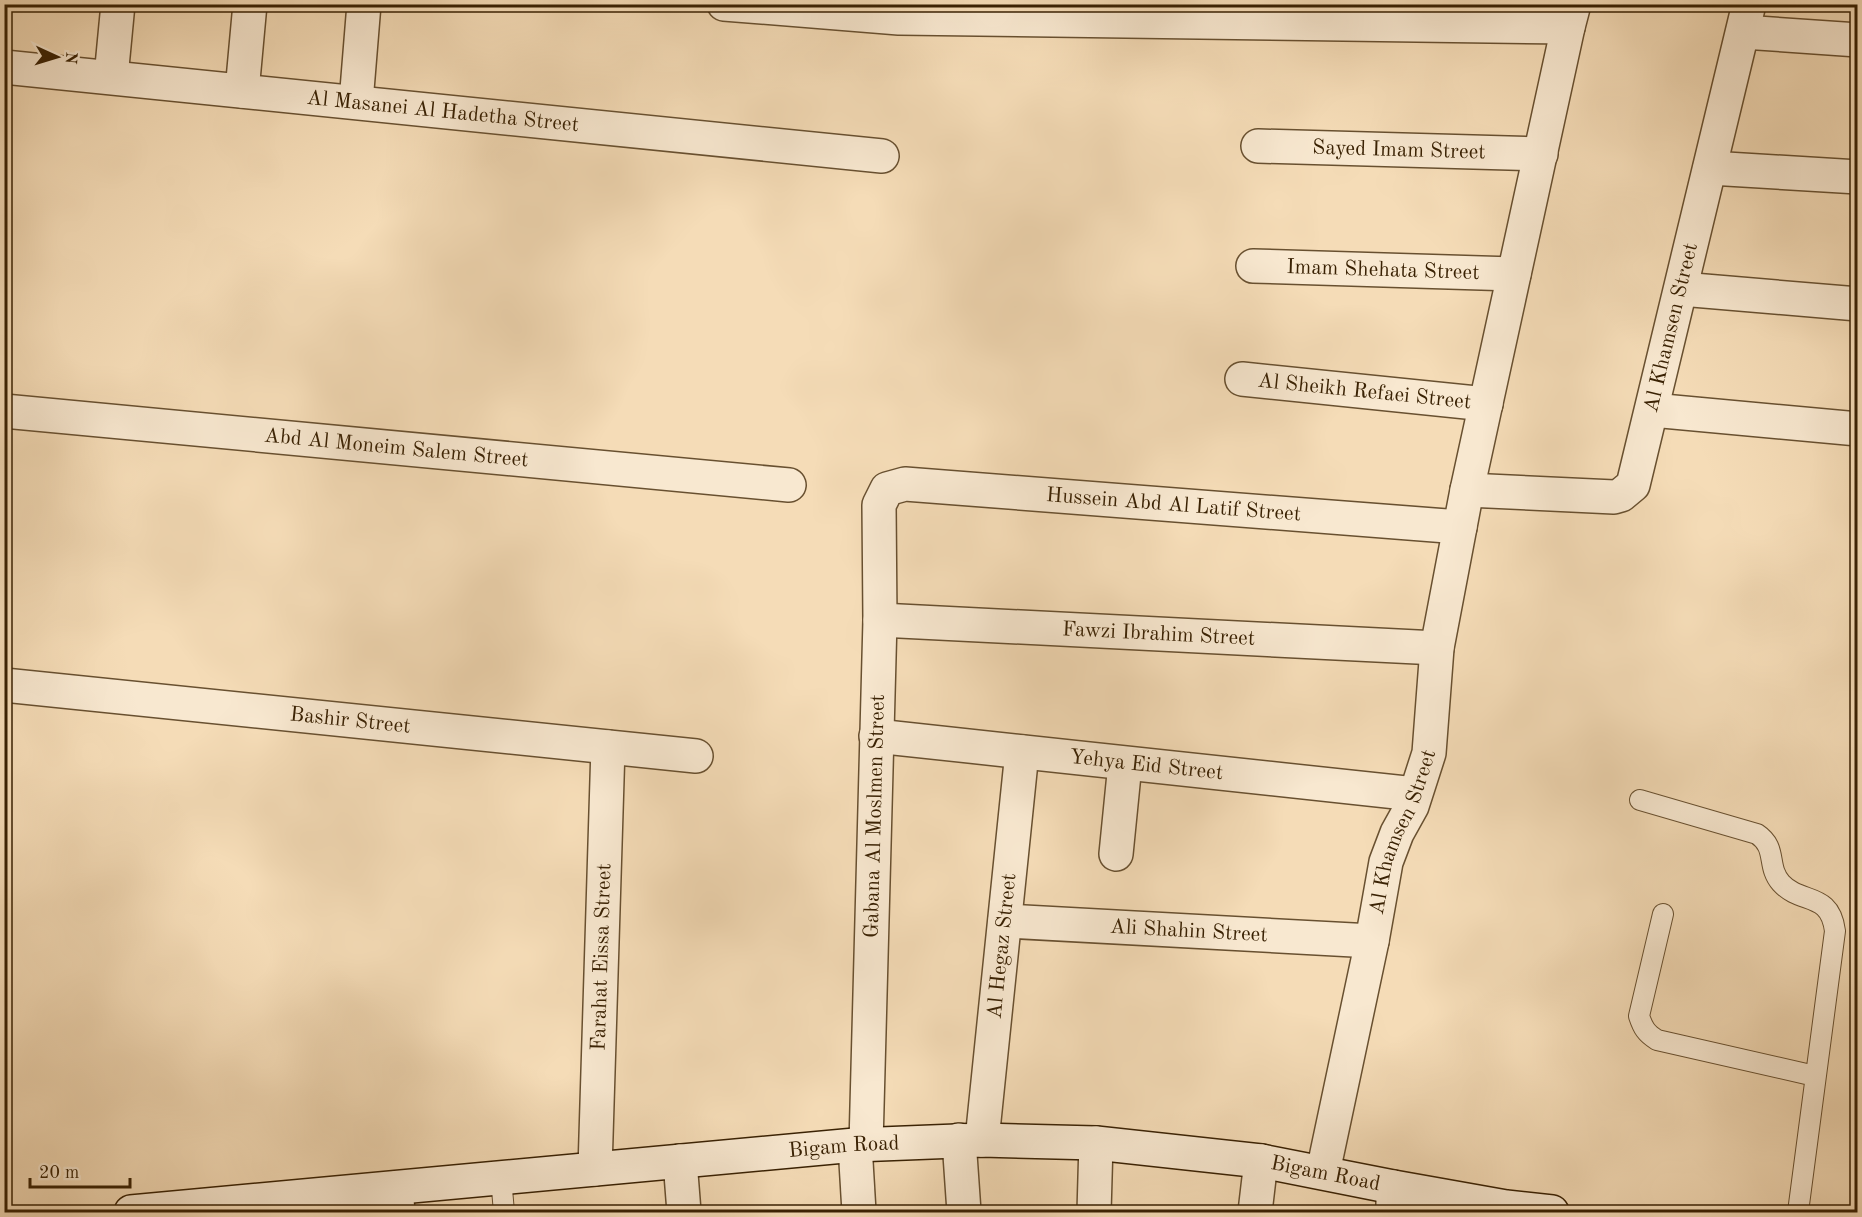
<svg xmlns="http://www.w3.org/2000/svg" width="1862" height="1217" font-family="'Old Standard TT',serif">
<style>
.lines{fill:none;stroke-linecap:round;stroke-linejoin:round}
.service-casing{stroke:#685030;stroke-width:22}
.minor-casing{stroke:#685030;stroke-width:36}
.secondary-casing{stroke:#392103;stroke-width:36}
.service{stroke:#f8e8d0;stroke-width:20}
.minor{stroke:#f8e8d0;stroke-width:33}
.secondary{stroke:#f8e8d0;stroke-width:33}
.labels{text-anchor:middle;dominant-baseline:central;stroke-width:6;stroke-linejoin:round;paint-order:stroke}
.street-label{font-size:21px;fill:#392103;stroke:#f8e8d0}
</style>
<rect width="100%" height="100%" fill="#f5dcb7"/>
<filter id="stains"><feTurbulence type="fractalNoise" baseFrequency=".00333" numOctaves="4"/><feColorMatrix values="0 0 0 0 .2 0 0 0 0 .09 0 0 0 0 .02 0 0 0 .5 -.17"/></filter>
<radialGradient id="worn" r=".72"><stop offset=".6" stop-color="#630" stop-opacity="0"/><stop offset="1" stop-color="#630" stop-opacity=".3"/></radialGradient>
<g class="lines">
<defs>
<path id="service" d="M1640,800L1757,834C1778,848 1766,866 1781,883C1801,905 1830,891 1835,931L1798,1212
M1663,914L1639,1016C1643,1028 1646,1033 1657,1040L1815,1076
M501,1178L504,1212"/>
<g id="minor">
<path d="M724,4L899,18L1568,27"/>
<path d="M1743,32L1858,40"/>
<path id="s1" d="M4,67L882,156"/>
<path d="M111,77L118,4"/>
<path d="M242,91L250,4"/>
<path d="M356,102L364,4"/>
<path id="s2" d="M1258,146L1541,154"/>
<path d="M1710,168L1858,177"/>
<path id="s3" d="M1253,266L1514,274"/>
<path d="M1681,289L1858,304"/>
<path id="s4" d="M1242,379L1486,404"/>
<path d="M1652,410L1858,429"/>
<path id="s5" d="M4,411L789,485"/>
<path id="s6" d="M1467,490L1614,497L1621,495L1633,485L1749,4"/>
<path id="s7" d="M880,620L1437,648"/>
<path id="s8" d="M4,685L696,756"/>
<path id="s9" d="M876,736L1415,794"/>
<path d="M1116,854L1125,764"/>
<path id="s10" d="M1005,921L1372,941"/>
<path d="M959,1140L964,1212"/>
<path id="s11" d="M982,1140L1022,752"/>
<path id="s12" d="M866,1144L880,620L879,505L887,489L905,484L1460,527"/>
<path d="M855,1145L859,1212"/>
<path d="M680,1161L684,1212"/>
<path id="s13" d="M595,1169L608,747"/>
<path id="s14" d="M1323,1172L1372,941L1386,862L1397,833L1412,806L1429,753L1437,648L1467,490L1568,27L1574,4"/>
<path d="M1393,1187V1212"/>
<path d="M396,1188L398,1212"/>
<path d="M1094,1212L1096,1143"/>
<path d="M1255,1212L1261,1161"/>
</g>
<g id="secondary">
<path id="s15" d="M131,1212L855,1145L982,1140L1096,1143L1261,1161L1393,1187L1506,1207L1552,1212"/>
</g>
</defs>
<!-- service casing -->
<use href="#service" class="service-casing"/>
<!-- minor casing -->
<use href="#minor" class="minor-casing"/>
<!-- secondary casing -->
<use href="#secondary" class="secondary-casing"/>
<!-- service -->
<use href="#service" class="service"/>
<!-- minor -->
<use href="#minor" class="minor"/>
<!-- secondary -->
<use href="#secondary" class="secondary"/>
</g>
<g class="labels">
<!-- street labels -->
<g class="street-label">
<text stroke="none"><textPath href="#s1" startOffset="441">Al Masanei Al Hadetha Street</textPath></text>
<text stroke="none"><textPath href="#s2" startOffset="141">Sayed Imam Street</textPath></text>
<text stroke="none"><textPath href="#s3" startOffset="130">Imam Shehata Street</textPath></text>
<text stroke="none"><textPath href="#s6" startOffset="332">Al Khamsen Street</textPath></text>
<text stroke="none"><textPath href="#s4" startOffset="123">Al Sheikh Refaei Street</textPath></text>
<text stroke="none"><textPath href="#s5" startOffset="394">Abd Al Moneim Salem Street</textPath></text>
<text stroke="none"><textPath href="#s12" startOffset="945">Hussein Abd Al Latif Street</textPath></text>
<text stroke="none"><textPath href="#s7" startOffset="279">Fawzi Ibrahim Street</textPath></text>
<text stroke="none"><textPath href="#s8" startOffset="348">Bashir Street</textPath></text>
<text stroke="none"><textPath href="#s9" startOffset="272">Yehya Eid Street</textPath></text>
<text stroke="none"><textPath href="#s12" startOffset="328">Gabana Al Moslmen Street</textPath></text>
<text stroke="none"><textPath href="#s14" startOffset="350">Al Khamsen Street</textPath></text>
<text stroke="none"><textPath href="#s10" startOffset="184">Ali Shahin Street</textPath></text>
<text stroke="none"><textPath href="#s11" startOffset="195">Al Hegaz Street</textPath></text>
<text stroke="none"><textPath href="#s13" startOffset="212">Farahat Eissa Street</textPath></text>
<text stroke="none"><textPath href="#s15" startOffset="716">Bigam Road</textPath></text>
<text stroke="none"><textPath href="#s15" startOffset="1200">Bigam Road</textPath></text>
</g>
</g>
<!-- margin -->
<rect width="1862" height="1217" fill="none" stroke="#f5dcb7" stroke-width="24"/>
<rect x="6" y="6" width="1850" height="1205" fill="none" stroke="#392103" stroke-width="3"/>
<rect x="12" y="12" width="1838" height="1193" fill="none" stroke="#392103" stroke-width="1.5"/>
<!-- north arrow -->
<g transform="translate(57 57) rotate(94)" stroke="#f8e8d0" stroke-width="4.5" paint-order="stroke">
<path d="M0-4.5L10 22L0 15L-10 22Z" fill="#392103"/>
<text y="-9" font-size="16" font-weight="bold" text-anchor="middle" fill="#392103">N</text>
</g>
<!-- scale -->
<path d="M30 1178v9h100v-9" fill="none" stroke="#392103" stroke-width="3"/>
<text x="39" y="1178" font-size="18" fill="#392103" stroke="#f8e8d0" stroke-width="4.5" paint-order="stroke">20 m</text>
<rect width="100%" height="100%" filter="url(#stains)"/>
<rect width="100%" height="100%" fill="url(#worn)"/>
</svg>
